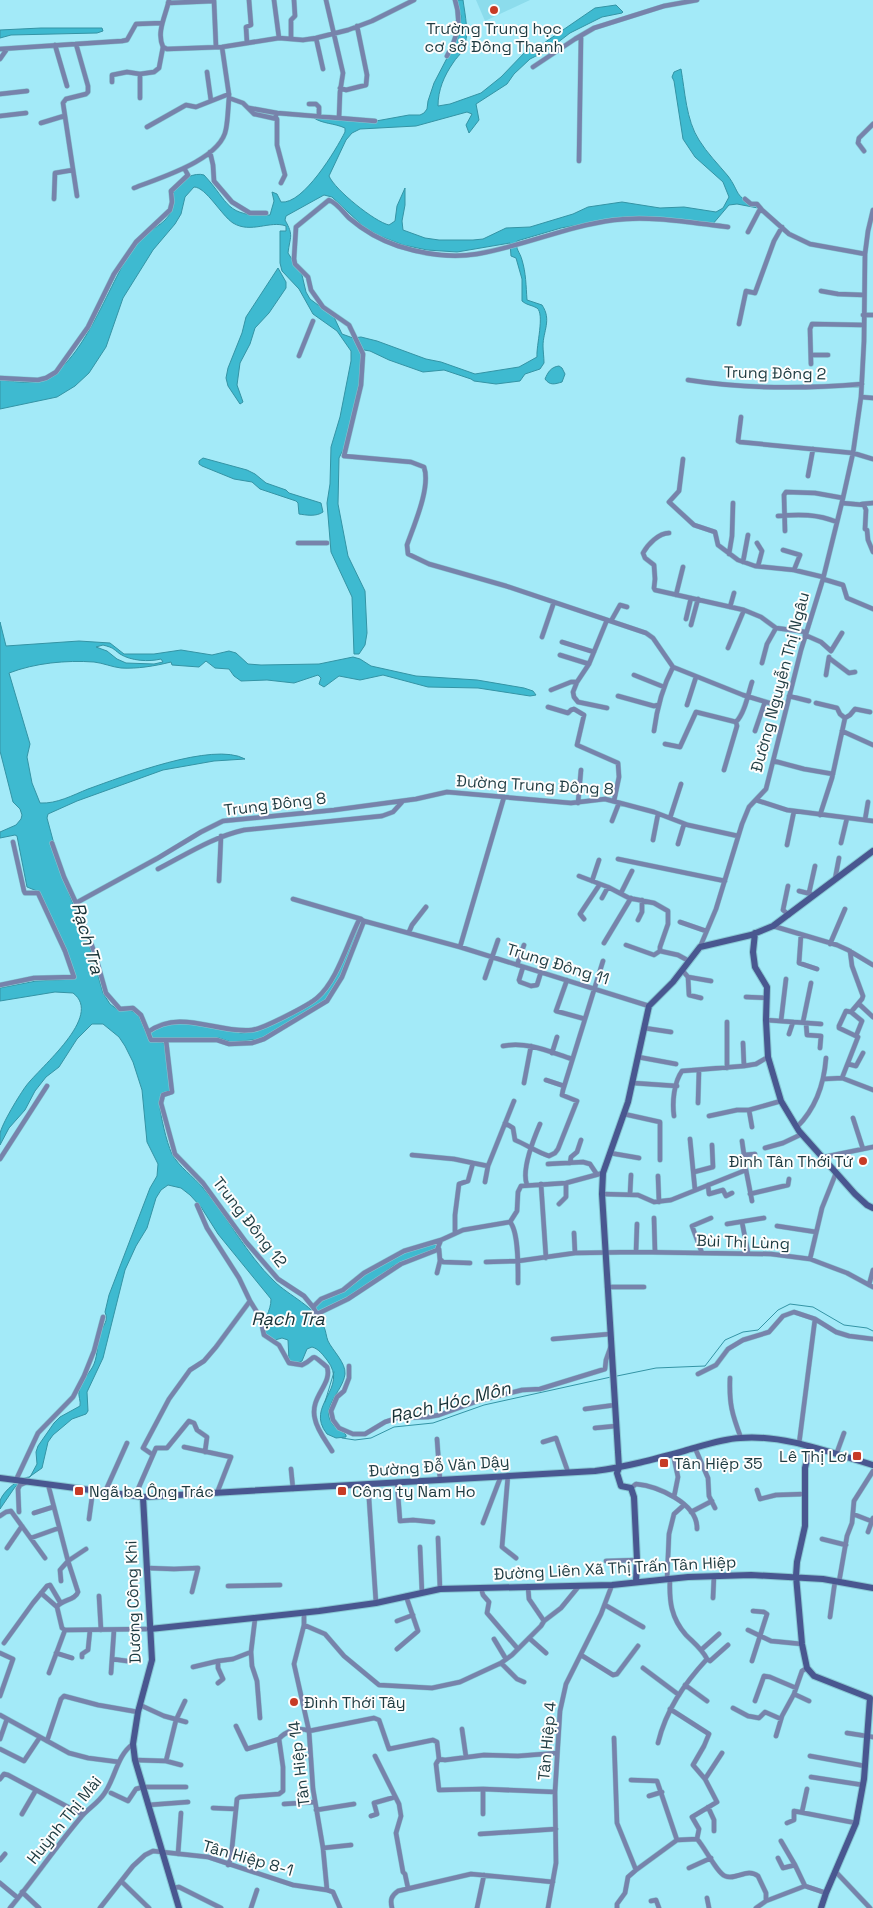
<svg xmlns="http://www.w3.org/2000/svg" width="873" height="1908" font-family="'Space Grotesk',sans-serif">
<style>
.built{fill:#8cdcec}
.water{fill:#3ebad0;stroke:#3494a5;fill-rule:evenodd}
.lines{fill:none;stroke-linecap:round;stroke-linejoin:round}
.stream{stroke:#3494a5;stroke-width:1}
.street-casing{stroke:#88c7d3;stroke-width:5.5}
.secondary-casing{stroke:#88c7d3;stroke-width:8}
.street{stroke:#7783ab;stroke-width:4.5}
.secondary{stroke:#495790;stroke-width:6}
.poi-dot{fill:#c73b25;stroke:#fdfdfd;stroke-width:2}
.labels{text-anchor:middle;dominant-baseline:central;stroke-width:4;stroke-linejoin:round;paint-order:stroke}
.poi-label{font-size:16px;fill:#1e3b41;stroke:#fdfdfd;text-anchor:start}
.street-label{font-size:16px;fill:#1e3b41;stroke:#fdfdfd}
.water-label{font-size:18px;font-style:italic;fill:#163136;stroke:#fdfdfd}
</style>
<rect width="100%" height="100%" fill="#a3eaf8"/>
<!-- built -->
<path class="built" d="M476,0H530L485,21Z"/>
<!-- water -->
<path class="water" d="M456,0H463C465,15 470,36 463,50C460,55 456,58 453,63C444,76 438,90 438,106L450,104L481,93L501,77L527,50L541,45L595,8L616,5L623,12L622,13L602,17L570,33L548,50L530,59L514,74L507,84L476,104L479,120L469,133L466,125L472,114L467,112L416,126L360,129L352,133L346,140L329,176C335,190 375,222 389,225L395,221L397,206L405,188V205L402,221L403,230L425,238L439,240H473L483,239L506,228L530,227L573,214L588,207L622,202L660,208L684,207L716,212L723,208L729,197L723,182L695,157L683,139L674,81L672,77L674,72L681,69C685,91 686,120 699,140C707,153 718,164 728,176C740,192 734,197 756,205L758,208L737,204L729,205L712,225L698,221L623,217L561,228L517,241C515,249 520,252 522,260C526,273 526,286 527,300L542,305C552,320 543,331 543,346C543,351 544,357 544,363L540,369L525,374L520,381L496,384L474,381L471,379L444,370L423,372L389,360L370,351L358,349L361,352L359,384L345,446L339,458L338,504L348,556L365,591L367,633L365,645L359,654H354L352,597L331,552L327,503L330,484L331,447L340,417L351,361V351L337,331L313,314L299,289L282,271L280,263V231H286V226C270,220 251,234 233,223C221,215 206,187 194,187L185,197L181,214L175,224L153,250L123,298L106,347L89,373L75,386L57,397L0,409V380C12,381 27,384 38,381C84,370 110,276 138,241C147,230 166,225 171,211C174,204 171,195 175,188C180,179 195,172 204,175C230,203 225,217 270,215L274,201L272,192L277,194L281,202C303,205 336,150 345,132V128C334,123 323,124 314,118L376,121L409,115H420L424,113L427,109L428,101L434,83L459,35L461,16ZM324,195L332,197L364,227L380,236L403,245L427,250L457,252L510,243L511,256L516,258L522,279V301C526,305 532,305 537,308C545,314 536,346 537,357L519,367L475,374L441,362L426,359L377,341L361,337L353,338L342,334L334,317L310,299L306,292L302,275L288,253C290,236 294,236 285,220L286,216Z
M41,28H102L103,31L97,33L11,35L0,38V30Z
M278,268L286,282V288L269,313L255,328L250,344L240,363L237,385L243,402L240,404L228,386L226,378L228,368L242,333L246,317Z
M559,366L562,368L565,374L562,382C555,384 550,386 545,379C548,372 551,367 559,366Z
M203,458L247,470L255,474L266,483L286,490L289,493L321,503L323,512C316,517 306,515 299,514L298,503L296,501L260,489L252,482L234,479L202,466L199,464V461Z
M0,622L6,646L79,641L110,643L124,654H154L181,650L212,655L229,651L236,653L248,664L261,665L319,664L353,657L360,659L371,666L416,676L477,680L524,688L533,691L536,695L530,696L478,688L428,687L383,675L360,680L339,676L324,687L319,684L321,678L318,675L294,683L267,680L241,681L234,676L229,669L215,668L206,661L199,667L172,665L171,662C155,666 137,669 121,668C112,667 103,663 94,662C66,660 35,663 9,673L30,744L27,757L32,783L40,803C57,804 73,795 88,789C122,777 213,741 245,759L214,761L163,770L77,801L48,814L47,818L64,881L88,941L103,993L110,1004L118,1010L128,1009L138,1014L149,1040L164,1043L171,1091L161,1095L159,1102C161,1117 166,1141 172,1154C179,1167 193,1176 203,1188C228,1217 246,1254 274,1281C289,1296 316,1307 324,1327C326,1331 326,1336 328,1341C333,1351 346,1363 345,1374C343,1392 318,1408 334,1426C338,1430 343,1431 346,1435V1437L336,1438L327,1434C304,1405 350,1389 327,1360C323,1355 319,1349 312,1347L307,1349L302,1361L297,1363L289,1361L288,1340L282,1338L275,1340L264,1333C263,1318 271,1312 271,1299L218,1234L201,1207L190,1195L181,1188L168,1185L161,1190L156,1198L147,1228L136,1246L125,1270L103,1358L87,1392L88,1411L86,1414L72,1419L53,1435L48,1442L42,1468L15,1487L0,1509C0,1507 0,1504 0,1501C3,1491 20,1477 30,1477L37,1464L36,1452L38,1446L54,1423L60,1417L80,1406C81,1401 78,1396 79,1391C81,1380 91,1372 94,1364C98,1354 97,1343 100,1333C103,1325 109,1321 105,1312L109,1295L150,1188L157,1176L158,1164L147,1142L142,1090L133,1062L125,1046L119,1037L103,1024H92L77,1039L59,1067L46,1077L35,1091L25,1110L9,1128L0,1145C0,1142 0,1137 0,1134C1,1125 20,1094 26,1086C40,1067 104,1016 73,993L55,992L0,1001V988L36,981L75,979L37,891L27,887L17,836L15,835L0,838V832L16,825L21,819L22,815L20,809L13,802L0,751ZM103,645C114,648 112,648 120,654C131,661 149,662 161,659L163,662L154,664L126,663L117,659L107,651L96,647Z
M361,921L342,976L325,1001L261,1039L231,1042L219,1038H151L150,1032L166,1024L191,1023L241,1033L251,1032L281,1020L326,990Z
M436,1242L438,1243V1247L393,1266L347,1299L317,1312L314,1306L320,1300L351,1287L363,1276L403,1252Z"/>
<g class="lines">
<!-- stream -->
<path class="stream" d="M617,1376L656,1368L705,1366L725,1340L743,1332L758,1330L778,1310L790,1304L813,1307L844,1325L867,1328L873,1331
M325,1402L334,1372
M330,1419L336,1428
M342,1438L355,1440L371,1438L394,1427L433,1423L484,1405L611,1377"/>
<defs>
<path id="street" d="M169,0C166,15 156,32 163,47L167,49L222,47L279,38L303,40L316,38L348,30L372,21L414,0
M274,0L279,38
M326,0L343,73L340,92L339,118
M168,3L214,1L216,47
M291,38V20L295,16L294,0
M316,38L323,69
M247,43L246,27L251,25L249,0
M55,45L67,86
M222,47L229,95
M0,49L76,44
M447,56C457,38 462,21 455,0
M0,59L7,49
M533,67L575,39L594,28L664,6L697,0
M207,72L211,101
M112,82V75L127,72L140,74
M340,88L346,90L366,85L367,75L357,26
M0,94L27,91
M140,98V74L154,72L159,68L163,47
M309,104H316L319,107V116
M249,108L277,113
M0,116L26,113
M275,118L277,113L375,121
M41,123L64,116
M147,127L186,105L196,107L229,94
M864,151L858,143L859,138L873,124
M210,152L213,165L214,181L232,202L250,213H266
M579,161L581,36
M134,188C159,178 221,160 226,129C228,119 228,108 229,98L243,103L254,114L277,119V145L285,175L281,183
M77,196L63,103L66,99L86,94L88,92V86L76,44L122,41L127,40L136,24L162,23
M54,199L55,173L73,170
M745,199L751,204H757L762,210
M728,227C693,223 650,215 614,220C567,226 524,246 477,254C451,258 423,254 398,246C380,240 363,230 349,218C343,212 337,203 329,200L296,227L294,259L295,264L308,277L311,290L323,307L349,325L363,354L361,385L344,456L411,462L424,467C431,487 414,525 407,545L408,554L429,564L506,586L646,633L653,638L673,667L743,695L786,708
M748,232L759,211L762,210L789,234L810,244L865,254
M821,291L838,294L864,295
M863,315H873
M739,324L746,291L755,293L774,241L782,227
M812,355H828
M299,356L313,321
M811,364L810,329L812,324L864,325
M0,378L38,380L46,378L56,372L88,327L114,274L136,242L170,210L172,202L171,191L188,175L184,168
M688,380C745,389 804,389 862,384
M861,397L873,398
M741,417L738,441L740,442L853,453L873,459
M683,459L679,491L669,502L694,525L715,532L718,545L738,560L755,566L794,570L823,577
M808,476L813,449
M842,503L864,505L866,510L865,529L867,530L868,540L873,552
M862,504L873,503
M778,516C799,514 817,514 837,522
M785,531L784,495L786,492L815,493L843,498
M669,533C659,533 648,544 643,553L645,558L654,565L655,579L654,588L655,590L744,610L761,617L776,628L806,632
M298,543H327
M757,543L762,551L758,566
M783,550L800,555L794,570
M729,554L732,536L733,503
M743,562L748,535
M823,579L843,585L847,598L873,609
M676,595L683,567
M730,607L734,593
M686,619L691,598
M611,621L620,605L627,607
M691,625L698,599
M805,635L821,642L831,651L842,633
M542,637L554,602
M562,642L594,652
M728,648L744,610
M560,655L589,664
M829,658L849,673L855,672
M762,663L767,644L776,628
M634,675L664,687
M826,675L829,657
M551,690L571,682H577
M618,696L654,706L658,705
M789,696L809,701
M816,703L837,708L840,714L845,718L832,778L820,815
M687,705L696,677
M548,707L568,713L571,710L574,709L584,715L577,745L618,763L619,777L614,801
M607,708L578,702L574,697L573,692L577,682L589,664L607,620
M845,718L850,715L855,709L870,712
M654,731C657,708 662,688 673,667
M755,731L765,702
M842,731L873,745
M665,744L680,747L696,712L736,722C745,713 748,694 752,682
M774,761L804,769L833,774
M724,770L737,726L736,722
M756,800L787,810L873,821
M578,803L581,770
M670,818L681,784
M865,820L868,802
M612,821L619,803
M653,840L658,814
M52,843L64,877L76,903L95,954L106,993L120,1009L133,1008L141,1015L148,1032
M841,843L847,818
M678,844L684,824
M787,845L794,811
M618,859L725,881
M158,869C187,854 213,837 244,830L382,816L393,812L403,801
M579,876L608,887L629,898L654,903L668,911V924L660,947V951L678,955L689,961
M835,879L839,858
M219,881L221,836
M592,881L599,860
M788,886L783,910L789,915
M799,891L811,894
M621,893L632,871
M809,893L815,866
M602,898L608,887
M293,899L361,919
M76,903L158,858L201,832L223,821L334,810L416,799L447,792L571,803L605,799L654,812L688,825L738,836
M584,919L580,914L600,884
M638,920L642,912V900
M364,921L361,919L359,920C347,944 337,981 317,998C309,1005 263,1029 252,1030C217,1034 181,1008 148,1032L151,1040H217L229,1044L252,1043L264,1039L327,1001L342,977L364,921L460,947L649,1006
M680,922L706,931
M773,926L837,945L848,950L873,965
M409,932L412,925L426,907
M801,935L799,963L817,969
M604,943L631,898
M830,944L845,909
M626,945L654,955L660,951
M460,947L504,797
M700,947L716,909L742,824L749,807L766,789L801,650L823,579L843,498L853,453L861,397L864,341L865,254L868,231L873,210
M517,965L524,945
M523,967L519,980L520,982L531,986L537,985L541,972
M682,970L688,977L689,995L701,998
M688,977L711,981
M485,978L498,940
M567,980L556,1011L585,1019
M0,985L34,978L74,977L65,951L38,893H25L24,891L13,842
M746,997L767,998
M859,1004L873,1017
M851,1012L862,1021L856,1036
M766,1020L821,1024
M781,1021L786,979
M727,1022V1068
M803,1022L811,983
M806,1023L807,1035L821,1036L820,1048
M644,1028L671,1032
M789,1034L793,1022
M166,1040L172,1092L163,1095L161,1103L175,1154L203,1183L246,1242L278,1279L304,1296L313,1307L321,1299L343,1290L364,1273L404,1251L441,1240
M743,1043L744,1066
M503,1046C527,1041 550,1052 572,1059
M552,1053L557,1037
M638,1057L676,1064
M848,1064L856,1066L863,1053
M842,1078L858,1037L839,1028V1026L846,1011L851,1012L862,999L863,996L852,966L850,951
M824,1079L842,1078L873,1090
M546,1080L564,1086
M524,1083L531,1046
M633,1083L677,1086
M698,1103L699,1070
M749,1110L752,1127
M624,1114L660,1122V1160
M674,1116C672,1102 674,1082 682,1071L744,1066L756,1064L768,1057
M709,1116L737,1110H749L781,1101
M853,1118L863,1149
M505,1123L513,1128L515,1140C527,1145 537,1152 549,1156L555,1153L558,1149L577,1101L562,1095L563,1090L603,961
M797,1127C816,1108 824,1085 826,1058
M690,1139L695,1190
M742,1141L744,1155
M765,1148L783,1143L802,1134
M610,1153L639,1158
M412,1155L454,1159L473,1163
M824,1157L873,1147
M0,1159L47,1086
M570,1163L571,1157L577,1152L581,1140
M548,1164L583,1162L590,1164L596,1173
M746,1170L752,1201
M694,1172L713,1167L712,1145
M658,1176L659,1202
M485,1182L488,1166
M541,1184L546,1258
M527,1185C521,1170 534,1138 540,1124
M708,1185L709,1194L723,1190L726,1196L732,1193
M602,1194L638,1195L654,1202L671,1200L746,1170L744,1155L755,1154
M630,1194L631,1175
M750,1194L788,1185L789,1179
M559,1204L566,1197V1183
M197,1205L207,1228L239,1278L250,1301L260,1317L264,1335L279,1345L289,1363L302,1365C318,1358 308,1351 327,1367C333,1384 309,1397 315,1419C317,1430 326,1441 332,1451
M654,1218L655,1252
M510,1222L517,1211L518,1192L521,1186L566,1183L603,1173
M742,1222L748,1253
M727,1224L764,1218
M777,1226L816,1232
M455,1233V1215L459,1184L468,1181L473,1163L488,1166L514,1101
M574,1233L575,1253
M636,1252L637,1224
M702,1253L692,1226L711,1218
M440,1259L443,1262L470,1263
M810,1259L822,1208L836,1173
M486,1262L518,1261L575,1253L636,1252L771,1254L810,1259L847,1273L873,1287
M437,1273L440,1261L439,1249
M869,1285L873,1270
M607,1287H644
M313,1307L317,1314L348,1299L401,1264L437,1250L441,1240L463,1230L510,1222C519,1232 518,1269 518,1283
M553,1339L610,1334
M349,1366V1378L344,1391L337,1397L331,1411L333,1420L339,1428L353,1434H365L385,1422L397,1418L428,1417L439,1415L478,1401L522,1390L540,1389L605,1369L606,1360L611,1346
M698,1374L716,1365L728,1349L743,1340L769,1332L783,1316L794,1312L815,1319L836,1332L849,1336L873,1339
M730,1378C729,1404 732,1414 741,1438
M585,1409L615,1405
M595,1428L616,1426
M437,1439L440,1480
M543,1442L556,1438L568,1472
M799,1444L815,1319
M184,1447L231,1457L217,1493
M695,1448L708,1478L709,1496L715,1508
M673,1454L678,1477L674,1497
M153,1455L143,1448L169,1399L190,1370L204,1361L216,1347L250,1301
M836,1455L844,1433
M291,1469L293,1489
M508,1475L502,1547L516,1558
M16,1480L38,1433L73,1397L84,1376L94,1351L103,1317
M397,1482L400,1521L413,1520L433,1522
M48,1484L68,1561L78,1592C75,1601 62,1599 57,1607L62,1628L65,1630L150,1629
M368,1484L376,1603
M631,1488L636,1484C657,1486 698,1503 697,1529
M757,1490L760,1499L776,1495L805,1494
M105,1492L127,1443
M135,1496L156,1448H167L189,1421L194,1423L197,1430L207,1437L205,1452
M19,1512L18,1489L20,1485L27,1482
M691,1512L712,1501
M34,1513L53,1507
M853,1514L871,1521
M0,1516L6,1512L11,1511L45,1558
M89,1519L93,1490
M483,1523L501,1476
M868,1532L873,1518
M31,1538L59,1528
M438,1538L440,1589
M822,1539L846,1545
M420,1547L422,1593
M7,1548L22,1526
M606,1561L637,1560
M147,1568L174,1569L198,1568L192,1592
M667,1580L669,1534L674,1514L684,1505
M61,1581L60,1570L68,1561L86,1549
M839,1582L847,1536L852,1523L854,1501L873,1471
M228,1586L280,1585
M481,1588L483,1595L489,1602L487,1613L518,1649
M41,1593L57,1607
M99,1596L101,1630
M713,1598L714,1576
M605,1605L643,1627
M304,1613V1625L294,1664L309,1731L313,1789L323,1848L327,1890
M830,1617L835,1581
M255,1619L251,1652L252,1666L257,1681L260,1718
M397,1621L413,1615
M544,1621L561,1608L579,1586
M304,1625L325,1634L344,1656L379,1685L432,1688L460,1682L501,1663L512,1655L541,1626L544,1621L529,1599L528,1587
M748,1630L771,1641L802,1644
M529,1638L546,1653
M494,1639L506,1659
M4,1643L33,1603L47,1586L50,1585L60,1602
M397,1649L418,1631L406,1596
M701,1650L719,1634
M0,1653L13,1659L0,1696
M56,1653L72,1658
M581,1655L613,1675L617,1674L638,1646
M82,1657V1654L88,1650L90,1630
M112,1659L127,1661
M707,1659L710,1661L728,1645
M752,1661L767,1614L764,1612L753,1611
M501,1663L517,1679L524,1682
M193,1667L218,1661
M643,1668L679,1695
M807,1668L802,1671L794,1694L809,1701
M49,1673L65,1630
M111,1673L114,1630
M218,1683L223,1679L218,1668V1661L233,1659L251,1652
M685,1685L707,1701
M755,1701L764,1676L770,1677L796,1688
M140,1705L164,1716L186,1722
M733,1708L748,1716L759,1718L765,1712L781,1719
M670,1709L709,1734L704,1746L693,1765L705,1779L717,1802L692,1817L699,1829L697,1839
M0,1715L69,1753L88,1758L119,1762
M236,1726L247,1749L279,1739
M462,1729L466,1757
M847,1733L873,1737
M776,1736L782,1716L794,1694
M614,1738L617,1823L636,1870
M0,1739L7,1719
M47,1741L61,1699L64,1696L98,1705L138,1712
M658,1743C666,1710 684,1684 707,1659C702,1649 694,1643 686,1635C671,1618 669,1601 670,1579
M0,1749L24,1761L40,1737
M375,1756L399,1804L401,1816L396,1833L403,1872L405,1874L408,1888
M810,1756L865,1766
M439,1759L436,1764L439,1790L483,1789L555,1792
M135,1760L166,1761L181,1765
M166,1761L176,1720L185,1701
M811,1777L863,1785
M0,1779L4,1774L8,1775L83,1815
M705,1779L722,1753
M631,1780L657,1781L677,1840
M483,1789V1814
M111,1793L128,1801L136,1789L143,1787H186
M649,1796L662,1792
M284,1804L315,1802
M148,1805L188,1802
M708,1807L714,1820V1831
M213,1808L236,1809
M316,1810L354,1804
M802,1812L807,1789
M22,1814L36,1790
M371,1816L377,1814L374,1803L395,1797
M787,1823L794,1820V1811L856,1823
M480,1834L556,1829
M323,1848L351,1845
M178,1854L181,1813
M778,1858L783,1868L795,1865L781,1841
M0,1860L5,1854
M228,1865L231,1858L237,1799L240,1797L279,1794L283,1791V1767L279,1739C285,1731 300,1727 309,1731L374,1718L379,1720L389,1749L433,1740L437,1742L439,1759L445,1760L484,1755L518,1756L557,1753
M795,1865L805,1886L826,1893
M689,1868L711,1858
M835,1871L870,1908
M121,1881L149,1908
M0,1883L18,1898
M173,1888L179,1887L221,1908
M22,1892L39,1908
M707,1898L709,1908
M651,1901L656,1900L659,1908
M766,1901L805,1886
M10,1908C35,1878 57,1845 82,1816C89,1808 98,1803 104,1794C115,1779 117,1755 133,1744
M100,1908L133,1866L145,1855L153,1851L208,1857L293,1885L327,1890L333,1892L340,1908
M251,1908L257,1890
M392,1908C390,1900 391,1896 398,1891L471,1874L553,1882
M477,1908L484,1875
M548,1908L556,1863L555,1792L560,1711L566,1684L601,1614L612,1585
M617,1908V1904L625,1893L628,1877L636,1870L677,1840L697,1839C704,1846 717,1873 725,1876C736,1881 747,1867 758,1876L766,1893V1901L756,1908"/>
<path id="secondary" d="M755,933L753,952L755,967L767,987L766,1020L768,1057L781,1101L799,1131L855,1194L867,1205L873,1208
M810,1447L805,1468V1526L797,1562L796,1576L802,1644L807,1668L814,1676L870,1698L864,1779L856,1823L826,1893L821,1908
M0,1478L143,1497L595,1471C626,1467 655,1459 684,1451C702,1446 721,1439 740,1438C783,1434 831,1453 873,1465
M143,1497L152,1660L138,1712L133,1744L135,1760L179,1908
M636,1582L637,1560L634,1497L631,1488L621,1486L617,1473L619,1468L602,1194L603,1173L628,1102L649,1006L673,982L700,947L751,935L773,926L873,851
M150,1629L319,1611L376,1603L440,1589L612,1585L688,1577L751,1575L823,1579L873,1588"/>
</defs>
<!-- street casing -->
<use href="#street" class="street-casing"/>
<!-- secondary casing -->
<use href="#secondary" class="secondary-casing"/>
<!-- street -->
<use href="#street" class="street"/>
<!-- secondary -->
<use href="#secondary" class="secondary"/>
</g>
<!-- markers -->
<g class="poi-dot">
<circle cx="494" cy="10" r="5"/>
<circle cx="863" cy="1161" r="5"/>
<rect x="852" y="1451" width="10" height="10" rx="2.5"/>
<rect x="659" y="1458" width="10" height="10" rx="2.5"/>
<rect x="74" y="1486" width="10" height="10" rx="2.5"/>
<rect x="337" y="1486" width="10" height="10" rx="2.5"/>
<circle cx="294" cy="1702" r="5"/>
</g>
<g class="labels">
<!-- poi labels -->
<g class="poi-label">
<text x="494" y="28" text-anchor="middle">Trường Trung học<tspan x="494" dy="18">cơ sở Đông Thạnh</tspan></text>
<text x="853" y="1161" text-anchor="end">Đình Tân Thới Tứ</text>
<text x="847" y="1456" text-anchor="end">Lê Thị Lơ</text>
<text x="674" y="1463">Tân Hiệp 35</text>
<text x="89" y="1491">Ngã ba Ông Trác</text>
<text x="352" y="1491">Công ty Nam Ho</text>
<text x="304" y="1702">Đình Thới Tây</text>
</g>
<!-- street labels -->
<g class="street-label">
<text transform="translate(775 373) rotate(1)">Trung Đông 2</text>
<text transform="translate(780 682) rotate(-75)">Đường Nguyễn Thị Ngâu</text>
<text transform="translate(535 785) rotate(3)">Đường Trung Đông 8</text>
<text transform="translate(275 804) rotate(-7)">Trung Đông 8</text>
<text transform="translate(558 964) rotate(17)">Trung Đông 11</text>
<text transform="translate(250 1222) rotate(52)">Trung Đông 12</text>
<text transform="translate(743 1242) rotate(2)">Bùi Thị Lùng</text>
<text transform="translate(439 1466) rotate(-4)">Đường Đỗ Văn Dậy</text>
<text transform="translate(615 1568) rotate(-3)">Đường Liên Xã Thị Trấn Tân Hiệp</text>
<text transform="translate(133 1602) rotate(-92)">Dương Công Khi</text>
<text transform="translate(547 1741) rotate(-85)">Tân Hiệp 4</text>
<text transform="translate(299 1764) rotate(-97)">Tân Hiệp 14</text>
<text transform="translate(64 1820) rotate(-51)">Huỳnh Thị Mài</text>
<text transform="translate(248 1858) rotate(16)">Tân Hiệp 8-1</text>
</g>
<!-- water labels -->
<g class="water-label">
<text transform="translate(88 938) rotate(74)">Rạch Tra</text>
<text x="288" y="1318">Rạch Tra</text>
<text transform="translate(450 1402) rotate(-14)">Rạch Hóc Môn</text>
</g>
</g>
</svg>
